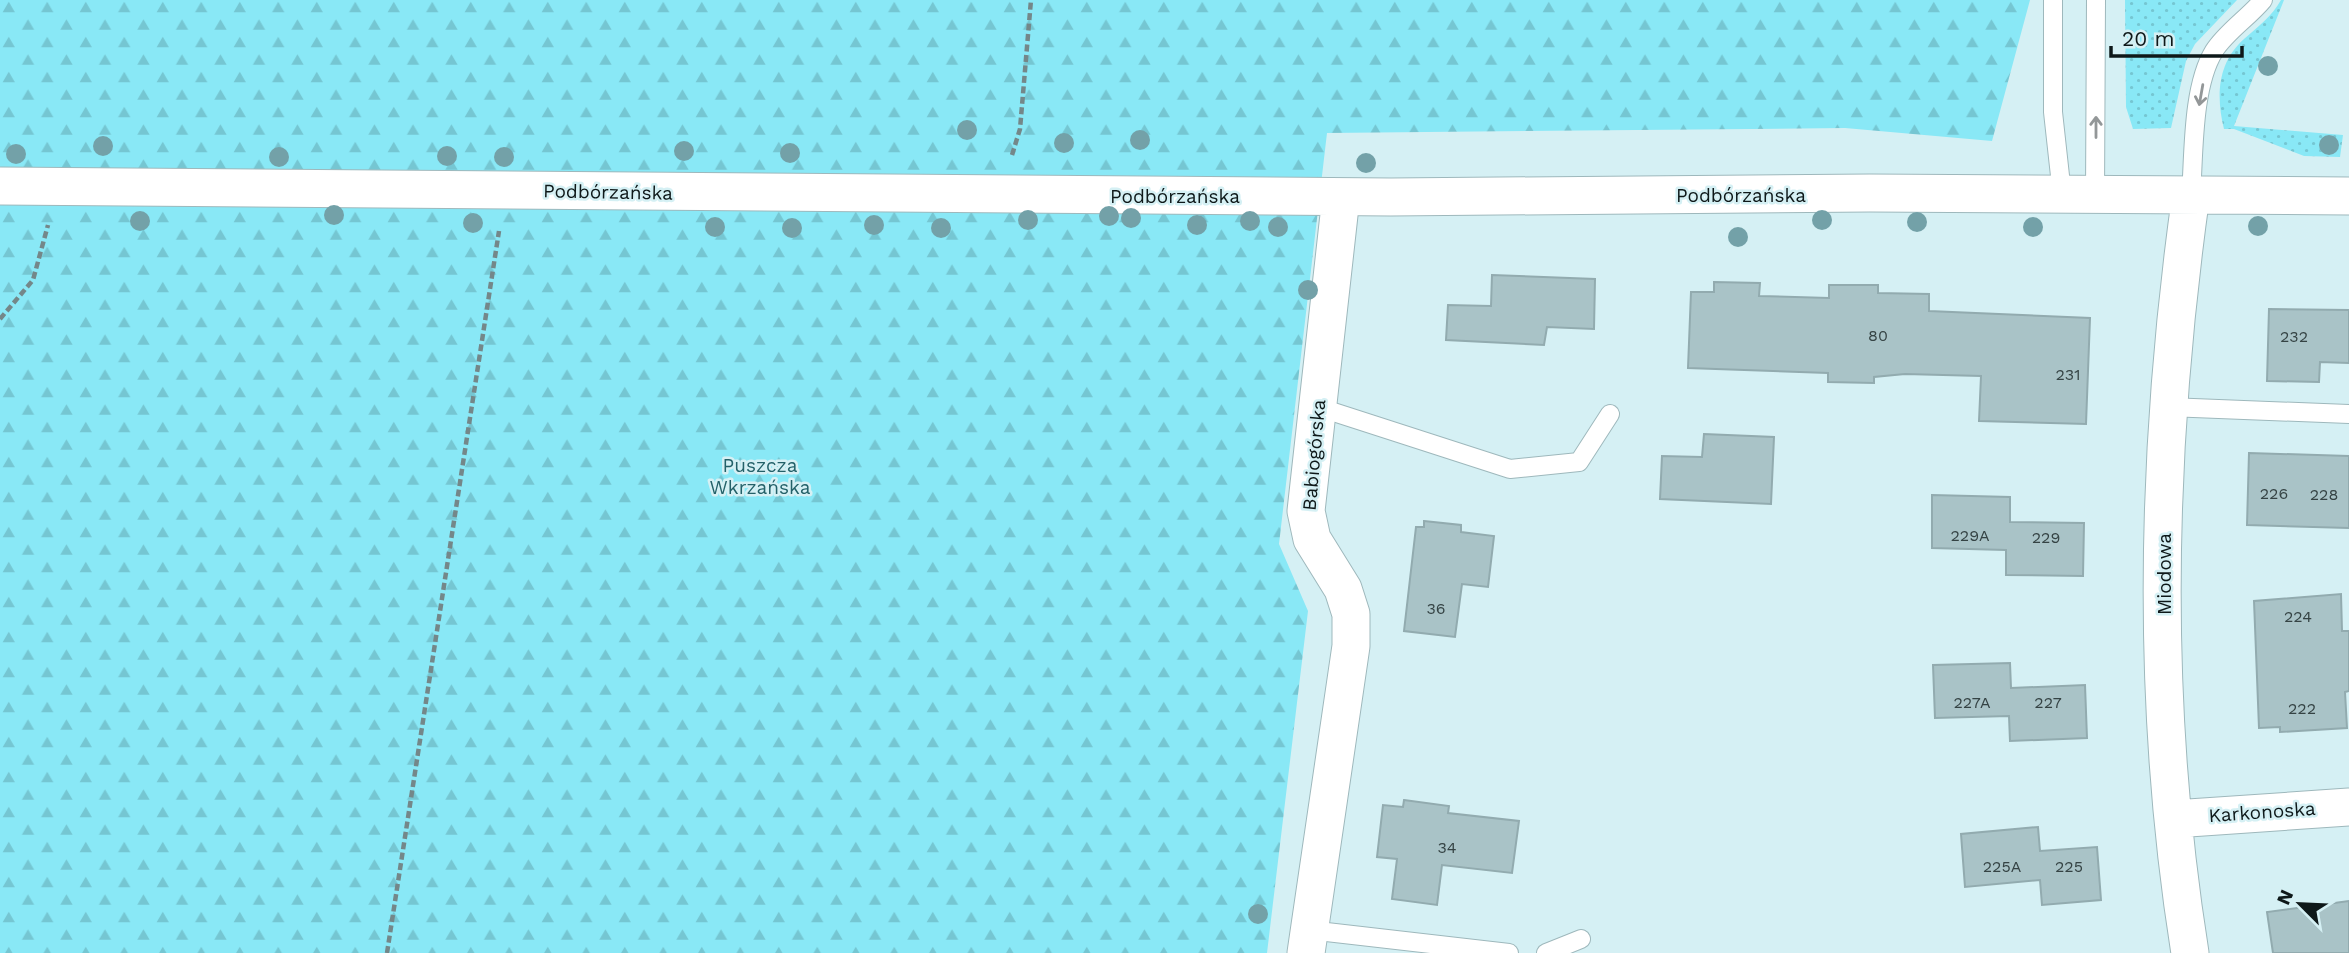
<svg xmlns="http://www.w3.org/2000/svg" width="2349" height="953" font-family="'Work Sans',sans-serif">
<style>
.grass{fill:url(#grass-dots)}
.forest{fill:url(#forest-firs)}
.building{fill:#a9c3c7;stroke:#92abaf;stroke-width:2}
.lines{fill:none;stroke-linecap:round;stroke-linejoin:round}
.lane-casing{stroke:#9eb8bc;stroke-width:20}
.street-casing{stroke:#9eb8bc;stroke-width:39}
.path{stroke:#748789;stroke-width:4.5;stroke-dasharray:7 3.5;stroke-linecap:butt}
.lane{stroke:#fff;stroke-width:18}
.street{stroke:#fff;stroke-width:37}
.tree{fill:#73a1a8}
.oneway{stroke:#939798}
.labels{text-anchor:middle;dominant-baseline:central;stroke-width:5;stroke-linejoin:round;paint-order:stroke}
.number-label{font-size:16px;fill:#354344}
.street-label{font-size:19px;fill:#0e1819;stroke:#d5f0f4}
.park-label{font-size:19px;fill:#236169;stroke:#d5f0f4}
</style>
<defs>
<pattern id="grass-dots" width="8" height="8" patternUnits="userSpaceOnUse" patternTransform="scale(1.75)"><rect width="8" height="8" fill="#89e8f6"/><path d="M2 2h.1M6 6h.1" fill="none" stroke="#75c6d2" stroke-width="1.8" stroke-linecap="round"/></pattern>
<pattern id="forest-firs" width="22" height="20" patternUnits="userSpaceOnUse" patternTransform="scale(1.75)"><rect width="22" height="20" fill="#89e8f6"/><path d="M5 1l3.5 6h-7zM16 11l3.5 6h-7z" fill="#75c6d2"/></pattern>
</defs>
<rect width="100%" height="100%" fill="#d5f0f4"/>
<!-- grass -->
<path class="grass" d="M2125,0H2237L2195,44L2186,61L2171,128L2133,129L2126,107Z
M2281,0H2284L2234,126L2343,135L2340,157L2304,156L2234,129H2224C2216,97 2217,63 2244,39C2258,27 2272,16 2281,0Z"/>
<!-- forest -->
<path class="forest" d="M0,0H2030L1992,141L1845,128L1327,133L1279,544L1308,611L1267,953H0Z"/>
<!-- building -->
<path class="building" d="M1492,275L1595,279L1594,329L1547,327L1544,345L1446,340L1448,305L1491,306Z
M1714,282L1760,283L1759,296L1829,298V285H1878V293L1929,294V311L2090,318L2086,424L1979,421L1981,376L1905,374L1874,377V383L1828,382V373L1688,368L1691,292H1714Z
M2269,309L2349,310V363L2320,362L2319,382L2267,381Z
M1704,434L1774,437L1771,504L1660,499L1662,456L1702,457Z
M2249,453L2349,456V528L2247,525Z
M1932,495L2010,497V522L2084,523L2083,576L2006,575V550L1932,548Z
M1424,521L1461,525V532L1494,536L1488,587L1462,584L1455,637L1404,631L1416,527H1424Z
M2341,594L2342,631H2349V691L2345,692L2347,728L2280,732V727L2259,728L2254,601Z
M2010,663L2011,688L2085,685L2087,738L2010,741L2009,716L1935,718L1933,665Z
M1404,800L1449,806L1448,813L1519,821L1512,873L1442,865L1437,905L1392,899L1397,859L1377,857L1383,805L1403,807Z
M2038,827L2040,851L2097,847L2101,900L2042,905L2040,880L1965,887L1961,834Z
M2349,901V953H2273L2267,912Z"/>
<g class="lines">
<defs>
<path id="lane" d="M2053,0V112L2062,194
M2095,195L2096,0
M2191,195C2194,153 2192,87 2214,51C2226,32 2248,18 2263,0
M1318,407L1510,469L1579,462L1610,414
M2168,407L2349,414
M1309,930L1509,953
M1546,953L1581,939"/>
<path id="street" d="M0,186L1391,197L1870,193L2349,196
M2174,819L2349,807
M1306,953L1351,646V614L1343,589L1312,539L1306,511L1341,197
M2190,953C2150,703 2156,444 2191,195"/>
</defs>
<!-- lane casing -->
<use href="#lane" class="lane-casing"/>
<!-- street casing -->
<use href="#street" class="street-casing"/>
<!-- path -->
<path class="path" d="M1012,155L1020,129L1031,0
M0,319L33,280L48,225
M387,953L499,231"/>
<!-- lane -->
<use href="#lane" class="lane"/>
<!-- street -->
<use href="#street" class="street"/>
</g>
<!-- trees -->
<g class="tree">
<circle cx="2268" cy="66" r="10"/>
<circle cx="967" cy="130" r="10"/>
<circle cx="1140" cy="140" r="10"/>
<circle cx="1064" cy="143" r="10"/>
<circle cx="2329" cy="145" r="10"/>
<circle cx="103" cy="146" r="10"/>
<circle cx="684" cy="151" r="10"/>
<circle cx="790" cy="153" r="10"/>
<circle cx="16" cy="154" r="10"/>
<circle cx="447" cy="156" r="10"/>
<circle cx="279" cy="157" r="10"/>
<circle cx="504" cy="157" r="10"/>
<circle cx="1366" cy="163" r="10"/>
<circle cx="334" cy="215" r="10"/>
<circle cx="1109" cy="216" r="10"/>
<circle cx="1131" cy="218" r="10"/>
<circle cx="1028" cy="220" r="10"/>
<circle cx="1822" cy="220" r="10"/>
<circle cx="140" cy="221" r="10"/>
<circle cx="1250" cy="221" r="10"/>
<circle cx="1917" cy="222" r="10"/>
<circle cx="473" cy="223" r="10"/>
<circle cx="874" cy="225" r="10"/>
<circle cx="1197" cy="225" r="10"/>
<circle cx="2258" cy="226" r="10"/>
<circle cx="715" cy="227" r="10"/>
<circle cx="1278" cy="227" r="10"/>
<circle cx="2033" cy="227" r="10"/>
<circle cx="792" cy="228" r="10"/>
<circle cx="941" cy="228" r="10"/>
<circle cx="1738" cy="237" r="10"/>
<circle cx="1308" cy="290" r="10"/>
<circle cx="1258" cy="914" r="10"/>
</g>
<!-- one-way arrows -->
<defs><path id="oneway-shaft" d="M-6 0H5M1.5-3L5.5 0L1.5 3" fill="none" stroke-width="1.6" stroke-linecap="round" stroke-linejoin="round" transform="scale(1.75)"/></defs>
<g class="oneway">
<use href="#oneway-shaft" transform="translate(2201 95) rotate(100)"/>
<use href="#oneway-shaft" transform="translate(2096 127) rotate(-90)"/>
</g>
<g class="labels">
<!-- number labels -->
<g class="number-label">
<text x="1878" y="335">80</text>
<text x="2294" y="336">232</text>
<text x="2068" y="374">231</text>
<text x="2274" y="493">226</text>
<text x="2324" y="494">228</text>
<text x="1970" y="535">229A</text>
<text x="2046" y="537">229</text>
<text x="1436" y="608">36</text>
<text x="2298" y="616">224</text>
<text x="1972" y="702">227A</text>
<text x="2048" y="702">227</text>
<text x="2302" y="708">222</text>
<text x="1447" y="847">34</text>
<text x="2002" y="866">225A</text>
<text x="2069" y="866">225</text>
</g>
<!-- street labels -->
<g class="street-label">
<text transform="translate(608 192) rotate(1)">Podbórzańska</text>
<text x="1741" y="195">Podbórzańska</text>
<text x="1175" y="196">Podbórzańska</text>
<text transform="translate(1314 455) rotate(-85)">Babiogórska</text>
<text transform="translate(2164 574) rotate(-90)">Miodowa</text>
<text transform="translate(2262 812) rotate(-4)">Karkonoska</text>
</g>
<!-- park labels -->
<g class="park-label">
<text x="760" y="465">Puszcza<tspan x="760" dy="22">Wkrzańska</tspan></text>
</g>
</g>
<!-- north arrow -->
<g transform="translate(2300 904) rotate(294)" stroke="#d5f0f4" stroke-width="5" paint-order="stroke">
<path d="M0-5L12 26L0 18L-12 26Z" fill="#0e1819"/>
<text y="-10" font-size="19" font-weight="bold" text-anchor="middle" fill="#0e1819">N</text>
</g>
<!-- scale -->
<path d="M2111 46v10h131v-10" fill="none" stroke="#0e1819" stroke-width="3.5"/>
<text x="2122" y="46" font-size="21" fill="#0e1819" stroke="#d5f0f4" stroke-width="5" paint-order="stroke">20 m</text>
</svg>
